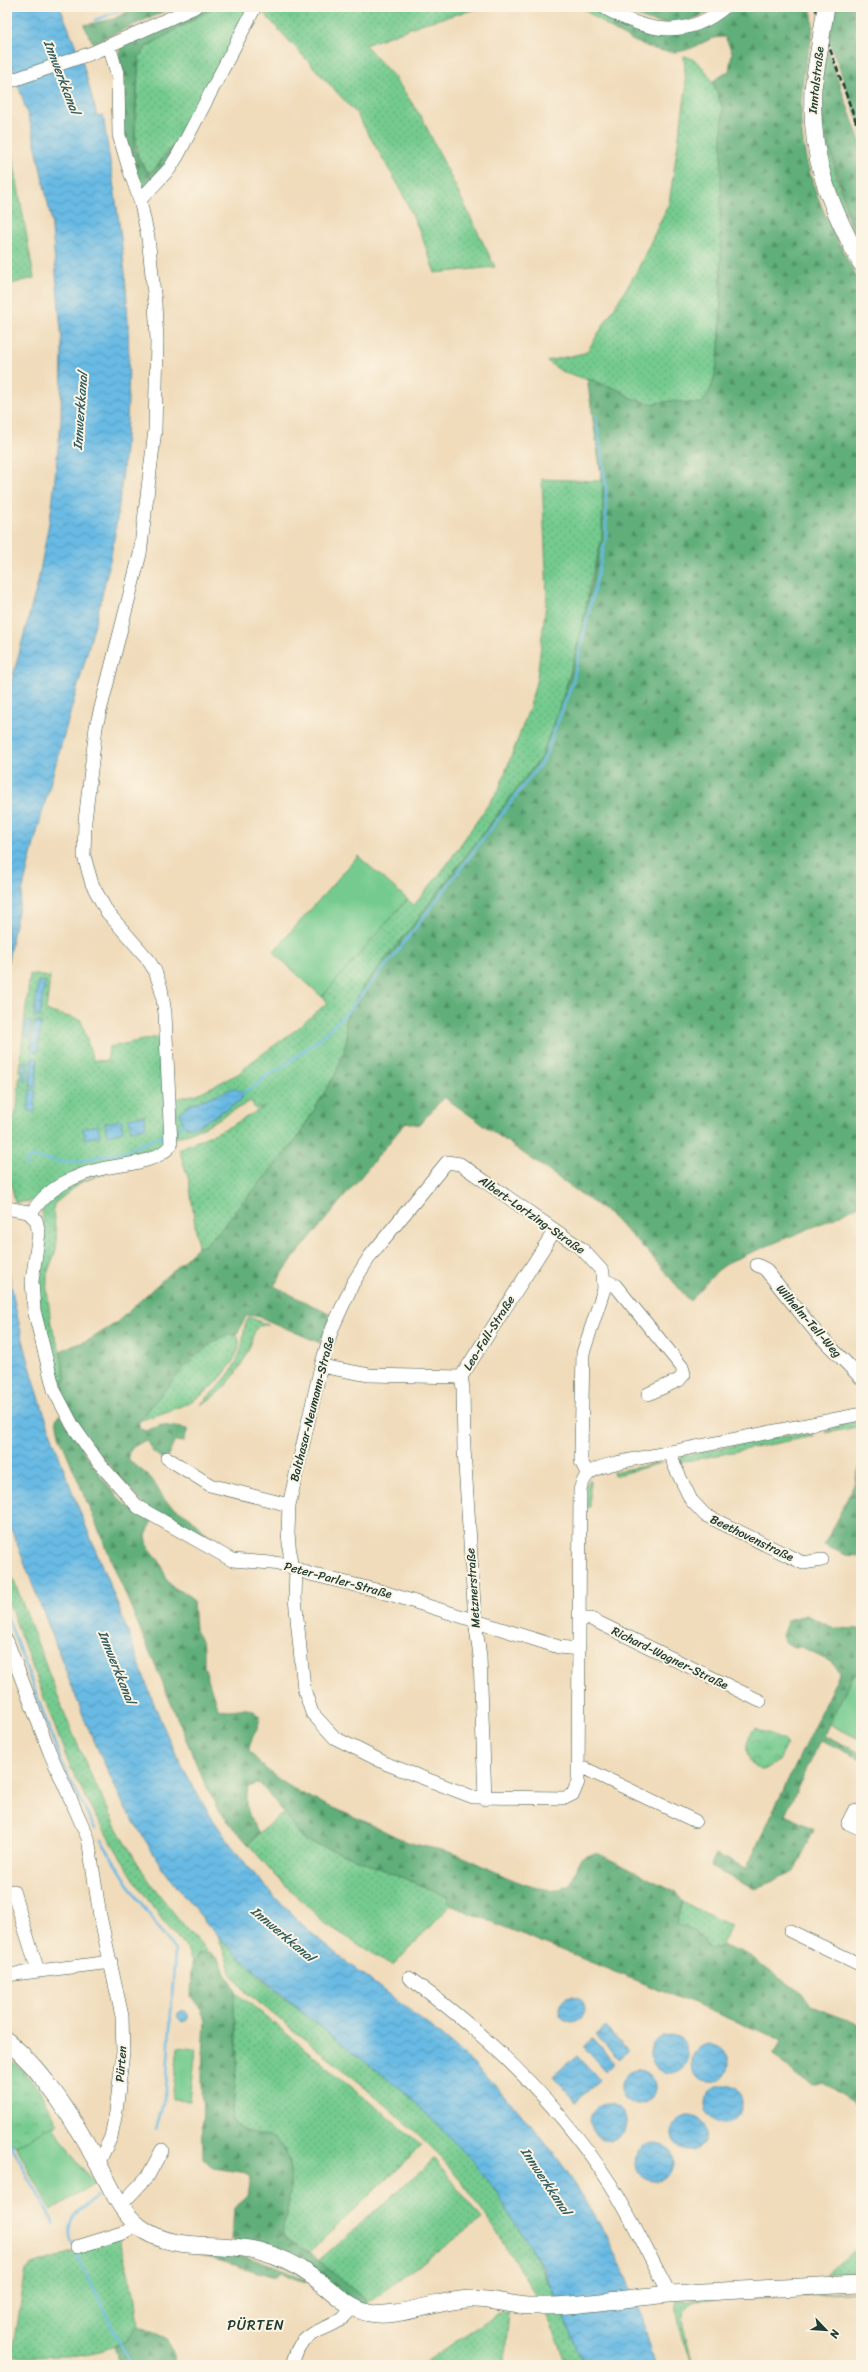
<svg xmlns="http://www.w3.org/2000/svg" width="868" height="2372" font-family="Sriracha,sans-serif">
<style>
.grass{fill:url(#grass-dots);stroke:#4a8462;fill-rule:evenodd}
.forest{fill:url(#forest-firs);stroke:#407657}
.park{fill:url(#park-crowns);stroke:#4a8462}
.pitch{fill:#75cb8f;stroke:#4a8462}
.water{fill:url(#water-waves);stroke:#447c8c}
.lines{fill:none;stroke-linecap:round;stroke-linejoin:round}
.stream{stroke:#68bae4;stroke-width:2.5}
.minor-casing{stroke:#3e5548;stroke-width:14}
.major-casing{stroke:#3e5548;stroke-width:18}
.minor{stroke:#fff;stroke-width:13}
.major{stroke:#fff;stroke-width:17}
.rail{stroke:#1f3d34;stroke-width:2.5;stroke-dasharray:6 3;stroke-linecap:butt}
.major-bridge-casing{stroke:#3e5548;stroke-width:18;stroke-linecap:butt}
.major-bridge{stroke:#fff;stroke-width:17}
.labels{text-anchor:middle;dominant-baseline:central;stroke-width:4;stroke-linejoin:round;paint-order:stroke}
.street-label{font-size:12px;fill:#1f3d34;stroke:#fcf5e5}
.water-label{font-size:13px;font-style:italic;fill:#315c60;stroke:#fcf5e5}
.quarter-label{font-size:14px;letter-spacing:1px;fill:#1f3d34;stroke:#fcf5e5}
</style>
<defs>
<pattern id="grass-dots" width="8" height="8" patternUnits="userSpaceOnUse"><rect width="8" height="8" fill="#75cb8f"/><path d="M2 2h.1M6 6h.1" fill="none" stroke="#5fa676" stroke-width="1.8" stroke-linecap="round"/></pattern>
<pattern id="forest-firs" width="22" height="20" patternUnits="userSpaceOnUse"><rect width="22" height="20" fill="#60af7a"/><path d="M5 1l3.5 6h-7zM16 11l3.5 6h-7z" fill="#4f9065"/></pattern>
<pattern id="park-crowns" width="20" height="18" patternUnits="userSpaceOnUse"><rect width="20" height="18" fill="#75cb8f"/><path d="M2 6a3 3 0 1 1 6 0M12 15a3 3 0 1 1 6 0" fill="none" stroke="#5fa676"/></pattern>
<pattern id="water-waves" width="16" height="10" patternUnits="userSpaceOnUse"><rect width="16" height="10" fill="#68bae4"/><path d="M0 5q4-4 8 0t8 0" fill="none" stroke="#5598ba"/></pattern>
</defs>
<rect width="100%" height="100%" fill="#fcf5e5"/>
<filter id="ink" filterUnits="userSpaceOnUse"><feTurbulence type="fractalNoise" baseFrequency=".025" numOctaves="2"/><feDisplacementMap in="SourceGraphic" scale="8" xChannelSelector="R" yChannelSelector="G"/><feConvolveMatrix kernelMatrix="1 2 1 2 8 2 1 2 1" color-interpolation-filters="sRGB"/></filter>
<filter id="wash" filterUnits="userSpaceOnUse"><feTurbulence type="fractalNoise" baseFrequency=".012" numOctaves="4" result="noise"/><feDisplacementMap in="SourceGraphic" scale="16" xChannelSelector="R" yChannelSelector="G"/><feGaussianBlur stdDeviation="0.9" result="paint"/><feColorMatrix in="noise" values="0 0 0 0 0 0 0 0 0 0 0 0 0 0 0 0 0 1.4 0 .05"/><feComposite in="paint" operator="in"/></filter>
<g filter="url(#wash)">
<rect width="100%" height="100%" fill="#f0dcbb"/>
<!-- grass -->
<path class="grass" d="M215,7H252L181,146L169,149L155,169L148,172L138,158L135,131L139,57L146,47Z
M258,7H484L424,23L365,45L395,78L422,118L495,267L435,273L421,234L400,188L356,113Z
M581,7H596L619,20L614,21L612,29Z
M684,56C708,62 715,88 723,109L720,333C718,355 718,388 701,404L671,401L651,404L631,398L619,390L561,371L547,361L584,353L588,350L637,271L669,203L686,90Z
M819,92C825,134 835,175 848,216C852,229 861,238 861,253L823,161Z
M7,100L10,141L34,278L7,285Z
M542,479L602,481L603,488L602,538L589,587L583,628L558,714L541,757L406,934L364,985L345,1020L347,1036L344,1051L336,1073L297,1139L218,1232L203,1246L198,1247L189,1181L179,1149L231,1126L264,1107L255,1109L251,1101L204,1127L176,1138L175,1099L197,1094L238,1074L250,1063L297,1029L328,1002L322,997L407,899L414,905L443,870L499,789L529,709L537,678L547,595ZM243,1093L241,1100L198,1126L189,1105L201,1101Z
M30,974L50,977L46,1011L81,1020L93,1060L107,1061L109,1047L163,1036L168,1139L160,1151L113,1164L33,1201L15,1203L8,1167L7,1142L17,1107L23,1033Z
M107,1172L80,1183L54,1204L53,1211L57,1240L56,1250L47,1274V1289L51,1324L60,1351L65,1378L61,1391L48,1356L35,1283L43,1249L44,1235L42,1212L44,1204L55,1191Z
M249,1317L268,1325C264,1325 260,1324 257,1328C252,1334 252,1344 248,1351C237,1375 223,1393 200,1405C215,1390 233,1374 240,1353C245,1341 241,1329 249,1317Z
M231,1334L237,1335C242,1344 238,1352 233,1361C209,1400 181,1407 139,1421C162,1395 196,1342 231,1334Z
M861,1420V1426L826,1433V1431L846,1423Z
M813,1434L814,1436L677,1463L682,1456L786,1435Z
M664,1462L614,1476L613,1472Z
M590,1479V1507H583L584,1490Z
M7,1562C46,1664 80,1768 137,1862C156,1894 183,1924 208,1953L199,1954L192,1963L187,1949L163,1921L137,1884L94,1814L68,1762L7,1599Z
M282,1813L305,1841L347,1855L447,1896L450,1905L393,1966L326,1924L277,1877L248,1844Z
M683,1902L731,1926L722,1945L712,1949L708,1948L702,1937L695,1932L677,1924Z
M218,1935C246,1965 276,1992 308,2017C341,2044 376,2067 408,2095C471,2149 522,2221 555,2297L538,2300C507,2248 476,2194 434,2150C377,2091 309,2045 246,1992L231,1973Z
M237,1993L422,2145L309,2253L289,2242L283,2234C281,2227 286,2219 287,2213C291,2191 296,2152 273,2138C260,2131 240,2136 232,2120L237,2064L234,2004Z
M435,2159L482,2219L368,2302L318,2261Z
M118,2237L134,2293L138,2326C134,2331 129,2339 123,2342C90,2360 48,2356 12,2357L26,2270L32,2265Z
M861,2245V2272L826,2274Z
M861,2292L697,2301L689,2304L682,2313L683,2326L693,2365C688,2350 671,2315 677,2300Z
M501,2311L509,2312L504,2365H421Z
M562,2313L584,2365H568L546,2314Z"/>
<!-- forest -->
<path class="forest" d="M137,7H174L93,43L84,25L113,19Z
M206,7H215L146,47L139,57L135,117V150L138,158L147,172L151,173L174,145L181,146L144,189C128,178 123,136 122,117C121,103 126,88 124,74C122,63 114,53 124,43Z
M613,7H717C673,34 657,24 613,7Z
M732,7H810C818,29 806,56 803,78C802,87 802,97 801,106C799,174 830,227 861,285V1204L832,1219L731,1261L717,1271L690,1301L647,1251L608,1213L444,1097L419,1125L406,1122L291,1261L274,1286L331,1315L320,1343L255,1315L246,1316L237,1335C208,1329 158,1400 139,1421V1427L145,1431L162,1425L188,1429L183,1442L175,1441L165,1461L153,1452L146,1440L133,1447L128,1454L129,1460L151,1478L166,1502L190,1517L209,1536L228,1548L232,1556L148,1509L80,1432L61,1391L65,1377L60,1351L91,1339L116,1323L198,1247L203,1246L218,1232L297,1139L336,1073L344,1051L347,1036L345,1020L364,985L406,934L541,757L570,677L602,538L603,488L587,378L619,390L631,398L651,404L671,401L701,404C729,378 720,261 720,222C721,184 721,146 723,109L713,81L729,71L732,52L725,37C708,36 698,48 682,51C661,56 630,40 612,29L614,21L619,20C629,25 639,31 651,33C671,37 717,21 732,7Z
M833,7H861V128L828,38Z
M826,47L861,144V242L849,217L823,121L819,92Z
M60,1414C77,1440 106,1490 130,1508C137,1513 144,1517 152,1521L146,1536L148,1546L160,1562L167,1580L174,1589L187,1593L193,1601L195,1629L204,1647V1666L217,1707C232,1716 247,1700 260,1717C259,1730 250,1737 249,1750C275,1787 324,1804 364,1821C379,1828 393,1836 408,1842C426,1848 444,1849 461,1856C489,1866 541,1902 570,1885C579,1870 573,1851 599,1854L676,1892L683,1902L677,1924L695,1932L702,1937L708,1948L712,1949L722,1945L728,1946L750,1956L802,1993L811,2006L861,2025V2106L823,2082L813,2085L796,2076L774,2054L782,2040L450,1905L447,1896L347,1855L305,1841L270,1795L259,1783L248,1787C245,1808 248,1816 259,1834L248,1844L218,1810L201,1775L59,1435L56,1419Z
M857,1430H861V1556L846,1555L824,1545L853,1487L861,1463Z
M806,1615L834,1628L861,1629V1676L854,1673L824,1735L861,1753V1759L821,1740L785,1815L814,1829L794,1872L755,1889L710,1867L716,1854L746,1868L840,1672L831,1662L801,1647H794L784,1642L782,1635L788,1620Z
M209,1952L217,1957L237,1993L234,2004L237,2064L232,2120C241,2138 266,2129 278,2142C295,2159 291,2191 287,2211C285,2221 281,2228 284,2238L313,2256L368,2302L363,2305L232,2239L234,2208L248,2195L251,2178L247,2173L213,2168L203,2158L202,2071L205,2021L201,2009L191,1998L192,1963L199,1954Z
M200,2251C243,2255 267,2260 306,2280L305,2283L281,2272L275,2277L200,2255Z
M138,2326L166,2338L174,2355L175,2365H119L114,2346L125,2341Z"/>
<!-- park -->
<path class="park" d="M755,1728L784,1741L787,1745L779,1761L764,1770C744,1765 742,1742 755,1728Z
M7,2057C32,2074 44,2097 58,2124L16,2146L7,2140Z"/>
<!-- pitch -->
<path class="pitch" d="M358,856L407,899L322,997L273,952Z
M854,1673L861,1676V1740L829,1724Z
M178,2047L196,2049L190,2101L172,2100Z
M54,2126L71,2154L95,2184L51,2211L16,2146Z"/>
<!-- water -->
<path class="water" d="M7,7H60L83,64L97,116L103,115C113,184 126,253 128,323C131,395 125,469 114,540C106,584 94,628 82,671C55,769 24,867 7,967V698L38,582L52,506L61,420L62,342L51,218L32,129L7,49Z
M38,981L45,982L40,1017L34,1016Z
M27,1021L31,1022L30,1037L25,1036Z
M34,1022H41L38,1052L31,1051Z
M32,1058H38L36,1087L30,1086Z
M24,1061H28L27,1081H23Z
M234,1088L243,1093L241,1100L198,1126L189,1128L183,1125L180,1112L189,1105Z
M30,1089L36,1090L35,1112L28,1111Z
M144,1115L146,1127L131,1130L129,1118Z
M121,1120L123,1131L107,1135L105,1123Z
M98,1125L100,1136L85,1139L83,1128Z
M7,1259C24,1378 70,1488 115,1598C136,1651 152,1707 178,1758C203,1810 236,1856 276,1898C325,1952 388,1991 443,2037C527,2108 601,2204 638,2308C645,2326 650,2346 655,2365H584L543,2268L495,2190L465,2153L409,2096L308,2017L237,1955L208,1925L163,1869L123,1804L86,1723L7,1518Z
M559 2009a13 13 0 1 1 26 0a13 13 0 1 1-26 0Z
M177.5 2016a5.5 5.5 0 1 1 11 0a5.5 5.5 0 1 1-11 0Z
M605,2027L628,2051L619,2059L596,2035Z
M650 2054a19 19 0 1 1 38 0a19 19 0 1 1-38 0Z
M593,2039L615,2063L606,2072L584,2047Z
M691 2063a19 19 0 1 1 38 0a19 19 0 1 1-38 0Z
M577,2055L600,2080L576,2101L553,2076Z
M621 2087a17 17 0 1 1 34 0a17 17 0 1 1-34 0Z
M705 2104a19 19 0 1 1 38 0a19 19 0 1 1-38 0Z
M590 2122a18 18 0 1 1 36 0a18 18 0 1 1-36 0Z
M672 2133a17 17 0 1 1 34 0a17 17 0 1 1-34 0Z
M635 2162a19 19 0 1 1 38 0a19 19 0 1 1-38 0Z"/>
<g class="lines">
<!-- stream -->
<path class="stream" d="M95,20L130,7
M242,1093L257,1085L267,1075L278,1070L317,1041L342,1018L394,956L544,759L573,681L606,538V487L596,416
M179,1128L185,1123
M25,1166L27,1159L31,1157L70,1163L123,1151L163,1136
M7,1616L61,1761L95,1829
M101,1840L136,1896L175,1951L166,2090L156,2130
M7,2137L54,2224
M73,2246C62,2223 80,2210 96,2196
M75,2251L131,2365"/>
</g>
</g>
<g filter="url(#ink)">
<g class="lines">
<defs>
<path id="minor" d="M603,7C644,31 685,41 725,7
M109,45L118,77L119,135L129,169L140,200
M7,82L92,53L195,7
M7,1208L28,1212L36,1220L39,1233L32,1281L34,1310L54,1390L73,1426L99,1463L138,1507L232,1560L283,1564L310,1574L380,1591L559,1647L579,1649
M31,1214C46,1188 76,1174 105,1168C126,1164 157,1163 171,1145L165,1013L161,988L155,971L147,958L107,912L92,884L84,856L85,821L96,727L140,554L155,430L157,340L155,303L148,237L140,200L170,168L178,155L255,7
M757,1265L765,1269L815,1331L861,1378
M604,1280L615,1285L682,1367L684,1374L679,1380L648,1394
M321,1366L369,1375L461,1377L555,1230
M461,1377L463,1388L464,1449L475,1620L480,1657L485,1799
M671,1452L674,1465L691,1500L705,1515L803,1563L822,1560
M167,1458L210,1485L289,1505
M291,1566L288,1533L289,1505L321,1366L332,1329L353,1283L370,1256L447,1162L460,1164L582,1249L603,1272L604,1289L583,1353L581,1453V1461L587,1473
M296,1568L295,1598L304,1689L312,1713L335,1738L387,1764L473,1797L565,1798L573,1794L578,1782L580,1490C585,1468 601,1467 620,1462L861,1414
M579,1619H591L760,1701
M7,1641L50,1753L88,1838L100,1916L122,2016L123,2052L116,2112L111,2137L98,2164
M578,1768L586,1769L695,1821
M861,1814L854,1811L848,1823L861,1829
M7,1893L13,1891L38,1971
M790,1931L861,1965
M7,1975L111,1962
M409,1978C488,2035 558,2102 611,2185C633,2220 650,2258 670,2294
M121,2205L148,2176L162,2150
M77,2247L126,2232L138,2225
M292,2365C294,2358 296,2351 300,2345C313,2327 339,2329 352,2307"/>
<path id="major" d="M813,88C810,158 828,202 861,263
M7,2041C47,2074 72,2118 97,2162C110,2184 119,2211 140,2227C175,2254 219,2240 259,2251C277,2256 296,2264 312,2276C330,2288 346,2308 369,2313C396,2319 438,2300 470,2299C492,2298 512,2306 533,2306C578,2307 625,2298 670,2294C734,2290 797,2287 861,2284"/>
</defs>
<!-- minor casing -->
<use href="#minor" class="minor-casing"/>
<!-- major casing -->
<use href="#major" class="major-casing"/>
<!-- minor -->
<use href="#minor" class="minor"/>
<!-- major -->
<use href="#major" class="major"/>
<!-- rail -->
<path class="rail" d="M815,7L861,136"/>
<defs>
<path id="major-bridge" d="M813,88L826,7"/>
</defs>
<!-- major-bridge casing -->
<use href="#major-bridge" class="major-bridge-casing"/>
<!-- major-bridge -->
<use href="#major-bridge" class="major-bridge"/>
</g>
</g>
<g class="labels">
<!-- street labels -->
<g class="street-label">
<text transform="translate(816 80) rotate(-84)">Inntalstraße</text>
<text transform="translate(532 1215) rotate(35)">Albert-Lortzing-Straße</text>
<text transform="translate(809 1321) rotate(49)">Wilhelm-Tell-Weg</text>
<text transform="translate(489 1333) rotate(-58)">Leo-Fall-Straße</text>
<text transform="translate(312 1409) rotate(-76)">Balthasar-Neumann-Straße</text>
<text transform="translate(752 1538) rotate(26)">Beethovenstraße</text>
<text transform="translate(338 1580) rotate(15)">Peter-Parler-Straße</text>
<text transform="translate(473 1588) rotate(-94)">Metznerstraße</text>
<text transform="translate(670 1658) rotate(26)">Richard-Wagner-Straße</text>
<text transform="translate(121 2064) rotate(-85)">Pürten</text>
</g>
<!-- water labels -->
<g class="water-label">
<text transform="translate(62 77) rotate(69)">Innwerkkanal</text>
<text transform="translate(80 411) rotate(-86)">Innwerkkanal</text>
<text transform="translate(117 1667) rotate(68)">Innwerkkanal</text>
<text transform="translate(283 1934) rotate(40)">Innwerkkanal</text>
<text transform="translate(546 2181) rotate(56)">Innwerkkanal</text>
</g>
<!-- quarter labels -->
<g class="quarter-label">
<text x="256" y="2325">PÜRTEN</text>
</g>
</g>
<!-- margin -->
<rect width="868" height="2372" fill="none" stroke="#fcf5e5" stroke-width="24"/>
<!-- north arrow -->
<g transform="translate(826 2330) rotate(115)" stroke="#fcf5e5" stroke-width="3" paint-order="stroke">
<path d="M0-3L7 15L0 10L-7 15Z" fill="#1f3d34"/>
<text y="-6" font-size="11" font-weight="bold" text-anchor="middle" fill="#1f3d34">N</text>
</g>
</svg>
